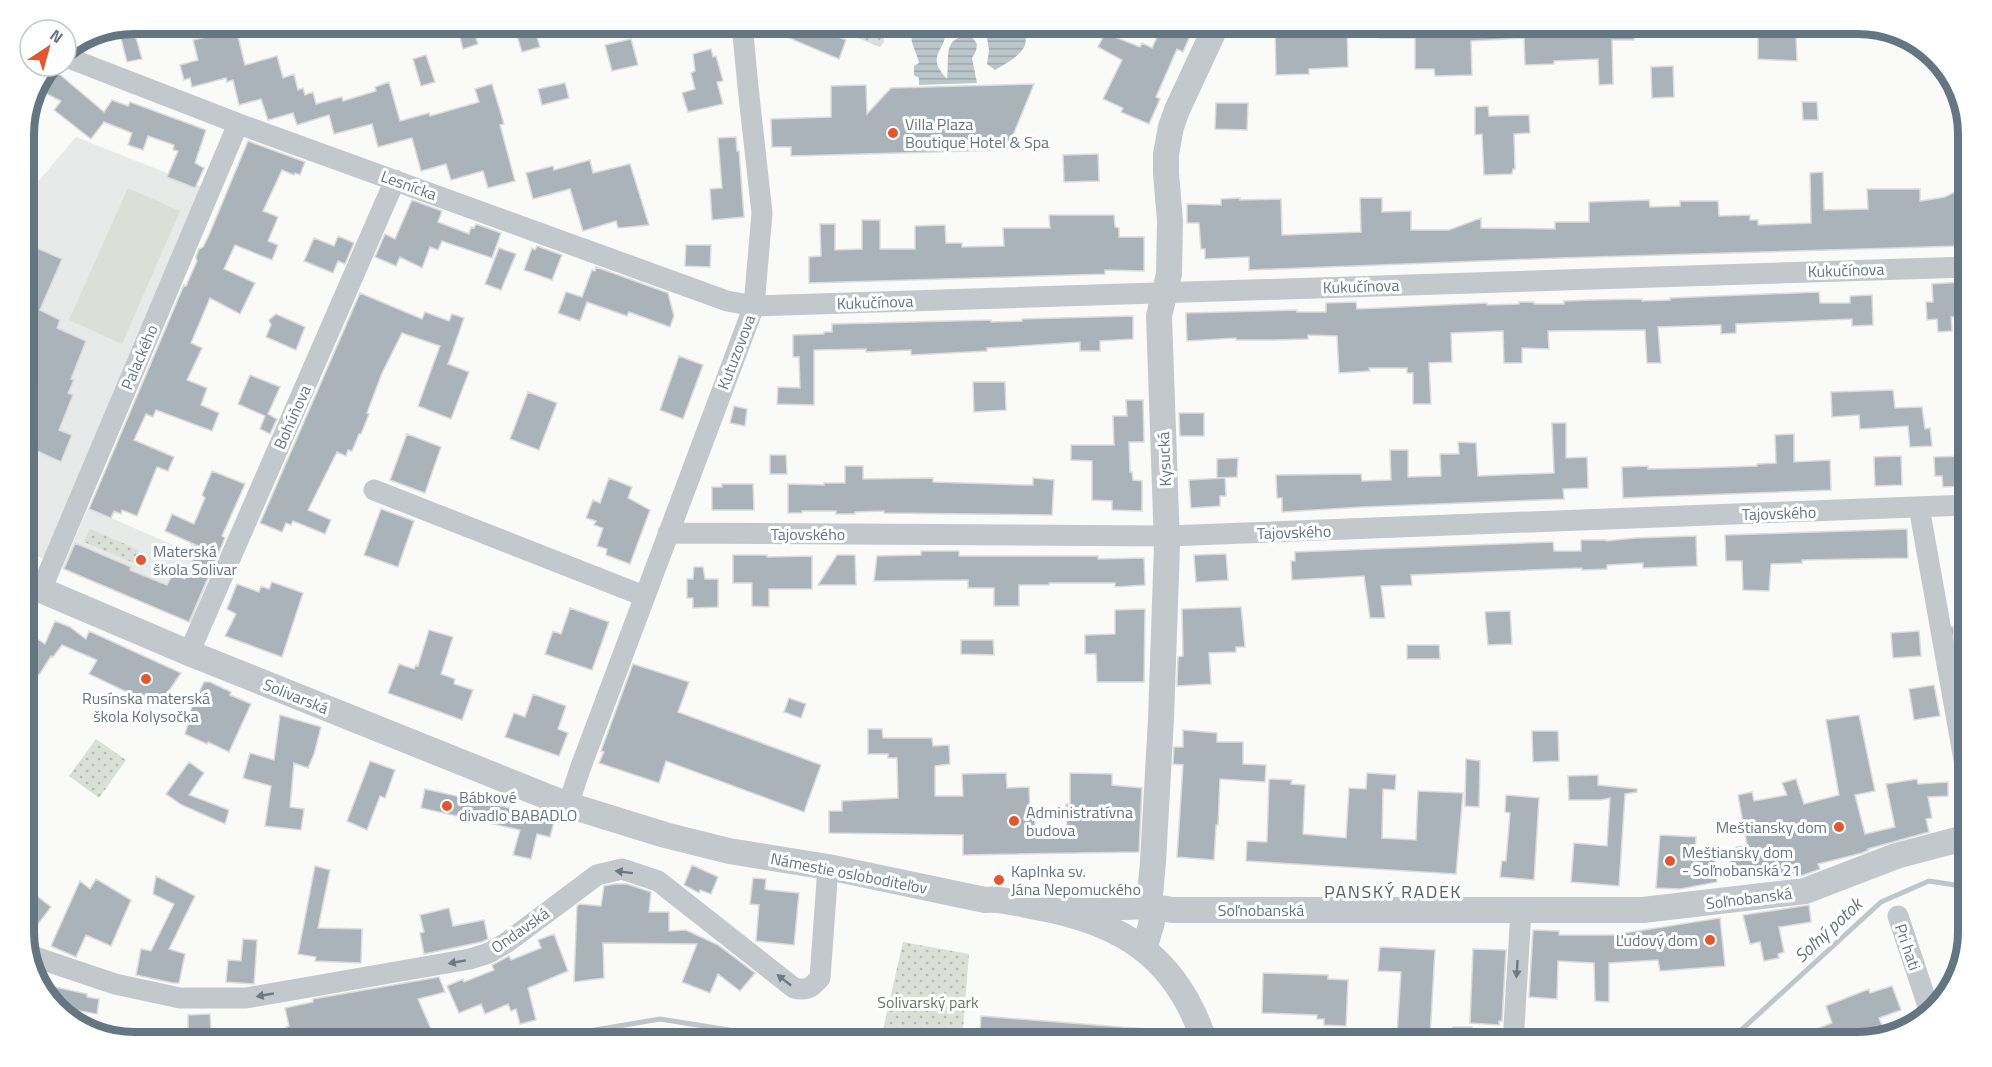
<svg xmlns="http://www.w3.org/2000/svg" width="1992" height="1067" font-family="'Titillium Web',sans-serif">
<style>
.built{fill:#e8e9e9}
.grass{fill:url(#grass-dots)}
.cemetery{fill:url(#cemetery-stones)}
.garden{fill:#dadfd7}
.water{fill:url(#water-rules)}
.lines{fill:none;stroke-linecap:round;stroke-linejoin:round}
.stream{stroke:#bbc7cb;stroke-width:5}
.building{fill:#aab3b9;stroke:#dcdcda;stroke-width:1.5}
.minor{stroke:#c3c8cc;stroke-width:21}
.tertiary{stroke:#c3c8cc;stroke-width:26}
.oneway{fill:#6a7a87}
.poi-dot{fill:#e4572e;stroke:#fff;stroke-width:2}
.labels{text-anchor:middle;dominant-baseline:central;stroke-width:6;stroke-linejoin:round;paint-order:stroke}
.poi-label{font-size:16px;fill:#657683;stroke:#fff;text-anchor:start}
.street-label{font-size:16px;fill:#657683;stroke:#fff}
.park-label{font-size:16px;fill:#687a64;stroke:#fff}
.neighbourhood-label{font-size:18px;letter-spacing:1.5px;fill:#57646e;stroke:#fff}
.water-label{font-size:18px;font-style:italic;fill:#60757c;stroke:#fff}
.rim{fill:none;stroke:#657683;stroke-width:8}
</style>
<defs>
<pattern id="grass-dots" width="8" height="8" patternUnits="userSpaceOnUse" patternTransform="scale(1.5)"><rect width="8" height="8" fill="#dadfd7"/><path d="M2 2h.1M6 6h.1" fill="none" stroke="#b4b9b4" stroke-width="1.8" stroke-linecap="round"/></pattern>
<pattern id="cemetery-stones" width="16" height="16" patternUnits="userSpaceOnUse" patternTransform="scale(1.5)"><rect width="16" height="16" fill="#dadfd7"/><path d="M2 7V4a2 2 0 0 1 4 0v3zM10 15v-3a2 2 0 0 1 4 0v3z" fill="#b4b9b4"/></pattern>
<pattern id="water-rules" width="6" height="5" patternUnits="userSpaceOnUse" patternTransform="scale(1.5)"><rect width="6" height="5" fill="#bbc7cb"/><path d="M0 2.5h6" fill="none" stroke="#9ca6aa"/></pattern>
</defs>
<rect width="100%" height="100%" fill="#fafaf8"/>
<!-- built -->
<path class="built" d="M76,137L212,191L55,564L24,550V198Z
M88,508L185,550L194,541L220,552L191,623L62,568Z"/>
<!-- grass -->
<path class="grass" d="M835,24H883L884,42L880,47L840,31Z
M90,529L139,550L134,563L84,542Z
M96,739L126,760L99,798L69,776Z
M903,942L969,954L962,1043H880Z"/>
<!-- cemetery -->
<path class="cemetery" d="M1968,624V741L1945,627Z"/>
<!-- garden -->
<path class="garden" d="M128,188L180,211L122,344L69,320Z"/>
<!-- water -->
<path class="water" d="M917,24H939L945,31C947,52 924,54 947,79C950,59 941,34 972,37L977,44L976,51L972,58L977,83L919,85V78L914,75V66L919,63C916,48 905,39 917,24Z
M993,24H1018C1039,47 1013,59 995,70L987,64L989,51L986,31Z"/>
<g class="lines">
<!-- stream -->
<path class="stream" d="M78,1026L131,1035L152,1043
M518,1043L660,1019L810,1043
M1727,1043L1881,902L1929,881L1968,887"/>
</g>
<!-- building -->
<path class="building" d="M132,24L142,59L127,62L118,27Z
M203,24H235L245,65L277,56L283,78L294,74L298,90L303,88L305,95L313,92L316,104L342,97L343,101L376,91L375,87L389,82L400,121L429,113L430,116L479,102L475,89L492,84L504,124L500,125L515,181L488,188L483,171L451,180L446,164L421,171L412,138L378,147L372,124L334,134L329,115L297,125L293,113L268,120L261,99L239,105L233,80L227,82L226,78L192,87L190,78L184,80L180,65L198,60L193,40L206,37Z
M516,24H533L540,47L522,52L515,29H517Z
M756,24H806L846,40L839,59Z
M1163,24H1195L1183,52L1177,49L1156,97L1160,99L1149,124L1121,112L1123,108L1103,99L1122,60L1098,47L1105,33L1140,47L1142,43L1152,48Z
M1280,24H1347L1348,67L1309,69V74L1276,75L1275,26L1280,27Z
M1377,24H1634V40H1612L1613,84L1599,85L1598,59L1554,61V64L1525,65L1524,38L1471,41L1472,75L1435,76L1434,69H1415V38H1380Z
M1758,24H1800L1796,38L1797,61L1758,59Z
M473,29L478,44L463,49L459,34Z
M631,39L638,65L612,71L605,45Z
M711,49L713,57L716,56L723,81L717,82L723,104L688,112L682,93L695,89L691,73L695,71L693,54Z
M426,55L435,82L421,86L413,59Z
M1673,66L1674,97L1652,98L1651,67Z
M51,67L104,112L112,100L128,106L130,102L206,130L195,163L204,168L195,188L167,177L178,151L173,150L174,145L148,136L143,150L128,145L132,133L104,122L91,139L54,110L61,101L41,91Z
M565,83L569,98L542,105L538,89Z
M1034,84L1007,150L791,156V147H772L771,119L831,117V86L866,85L867,114L891,88Z
M1802,102H1817L1818,120H1803Z
M1216,103H1248L1247,130L1215,129Z
M1488,106L1489,116L1529,115L1530,133L1514,134L1515,169H1513L1512,174L1484,175L1482,134L1475,135V107Z
M736,137L737,151H739L744,217L712,220L710,189L722,188L718,138Z
M248,141L305,162L300,175L295,173L294,175L282,170L263,211L278,217L268,241L278,245L272,260L235,245L224,269L255,283L240,314L210,298L191,343L202,348L187,380L207,388L201,405L219,413L212,431L156,410L153,417L146,414L134,440L174,457L168,471L157,467L137,516L122,510L121,514L114,511L111,518L89,509L184,285L186,286L197,261L196,257L199,249L203,247L209,235Z
M1098,154L1099,181L1064,182L1063,155Z
M590,160L593,173L630,164L649,225L618,228L616,221L583,231L570,189L533,199L526,173L553,166L554,170Z
M1823,172L1824,210L1868,209L1867,189H1920V201L1945,197L1957,191L1959,246L1560,258L1249,270V257L1205,259V249H1201L1199,223H1187V204L1221,205V199L1240,198V200L1281,199L1282,235L1361,232L1360,198H1382V212L1411,211V230H1449L1481,218V228L1555,229V222H1589V202L1649,200L1650,207L1680,206V201H1718L1719,216L1750,215V220H1758V225L1811,223L1810,173Z
M412,200L442,211L438,222L469,234L471,227L474,228L476,224L501,233L492,258L442,241L438,250L430,247L422,268L400,257L396,266L375,257L385,234L395,239Z
M1049,215H1114L1115,227L1119,228V237H1144V271L1105,270V274L809,283V257L821,256L820,224H835V250L862,249V220H880V249H915V226L945,225L946,243H962V247L1004,246L1003,228H1050Z
M338,236L354,243L345,264L338,261L333,273L304,261L314,238L334,246Z
M30,245L62,259L40,310L60,320L57,328L86,341L71,379L74,380L68,393L73,395L59,430L72,435L61,462L24,445L36,415L24,410V259Z
M686,245H711L710,267L685,266Z
M537,246L562,255L552,280L524,270L532,248L535,250Z
M499,248L516,254L501,290L485,284Z
M596,267L668,293L674,316L670,327L629,312L627,316L587,302L580,321L558,313L566,292L582,297L592,270L595,271Z
M1962,282L1964,317H1951L1952,331L1938,332L1937,319L1927,320L1926,302H1933L1932,284Z
M1819,292L1820,303H1850V296L1872,295L1873,325L1852,326V319L1736,324V333L1721,334V325L1658,327L1661,363H1647L1645,330L1548,331L1549,349L1522,348V363H1504L1503,331L1451,333L1452,362L1429,363L1431,404H1413V373H1407V368H1369L1370,371L1339,373L1337,336L1308,335V339L1274,340H1236V338L1187,341L1186,313L1297,310V312H1326V303L1356,302L1357,309L1487,303V305L1519,304V302H1534V304H1564V301L1592,300L1642,299V301L1670,300V298Z
M360,293L422,319L425,312L449,321L452,314L464,318L448,364L469,372L451,419L418,406L440,346L402,333L382,373L367,413L369,414L361,434H359L352,451L348,450L346,456L337,452L308,510L331,520L325,534L293,521L291,525L286,523L282,532L260,523Z
M276,314L305,327L296,350L266,337L271,325L269,320Z
M1133,316V339L1100,341V351H1080V342L1005,347L987,348V351L911,355V350L866,352V349L814,350V405L777,404L778,387L800,388L799,357H793V335L824,334V332H832V324L991,320V322L1022,321V319Z
M679,356L703,365L683,419L660,410Z
M250,375L280,387L268,414L277,419L270,434L260,429L265,416L238,404Z
M973,382H1005L1006,410L974,412Z
M1893,390L1895,408L1922,407L1925,429L1930,428L1932,446L1910,447L1908,426L1860,429L1859,415L1832,417L1831,392Z
M528,392L557,403L539,450L510,439Z
M1126,400H1143L1144,442H1129L1130,472H1132L1133,480L1142,481V511L1112,510V501L1092,500V461L1071,460V445H1114L1113,416H1127Z
M734,406L747,409L745,426L730,423Z
M1179,413H1204V436H1180Z
M1552,423H1566V458L1587,457L1588,488L1563,489L1564,499L1362,507L1282,512V498H1277L1276,475L1361,474L1362,481L1391,480L1390,450H1408V477L1441,476L1440,454H1459L1458,442L1476,443L1478,476L1554,473Z
M407,434L441,447L425,493L390,480Z
M1794,434V462L1830,460L1831,490L1623,498L1622,467L1648,466V469L1698,468L1757,466V464L1776,463L1775,435Z
M770,455H786L787,474H770Z
M1901,456L1902,485L1875,486L1874,457Z
M1968,456V486L1943,487L1942,476H1935L1934,457Z
M1238,458L1237,477L1217,478V459Z
M845,466H863V479L933,478V482L1026,485H1033V478L1054,480L1052,515L884,513V511L855,512V514H836V511H802V513H788V484L824,485V483H845Z
M212,471L245,484L222,536L225,538L189,622L64,569L75,543L131,567L130,570L167,585L173,573L185,579L198,546L165,531L172,514L194,524L205,498L202,495Z
M609,478L632,487L628,498L650,510L630,564L606,555L607,549L597,546L603,528L594,525L596,521L586,518L593,500L600,503Z
M1225,478L1226,496H1220V506L1191,508L1189,480Z
M722,484H753L754,510H712V487H722Z
M381,509L414,521L398,567L364,555Z
M1907,529L1908,558L1802,560V563L1771,564L1769,591L1743,590L1742,561H1726L1725,535Z
M1696,536L1697,566L1643,568V563L1607,565V569L1582,570V568L1411,575L1412,585L1381,586L1385,618H1370L1364,576L1292,580L1291,561H1295V552L1553,542L1554,551H1581V540H1606V541L1635,538Z
M921,551H959V556H1098V559L1144,558L1145,585L1115,587V583H1049V585H1019V606H994V588H968V580L874,581L877,556L921,555Z
M1226,554L1228,580L1196,582L1194,555Z
M733,555H767V557L812,556V589H769V607L752,606V583H733Z
M837,555H855L856,585H818Z
M694,567H703L705,579H718V607L693,608V598H687V579H693Z
M272,582L303,593L282,657L225,636L236,614L227,609L237,584L259,592L261,586L269,589Z
M1241,607L1245,647H1236V652L1209,653L1211,684L1177,686L1178,657L1183,656L1182,609Z
M570,608L609,622L592,670L545,654L553,631L561,634Z
M1145,609L1144,682H1097L1096,654H1085V635L1115,634V610Z
M1510,611L1512,644L1488,645L1485,612Z
M55,621L70,627L86,639L89,631L181,673L158,707L89,674L97,660L62,645L53,657L51,656L39,675L24,663V630L45,644Z
M429,630L453,637L441,674L455,679L454,684L473,690L462,720L388,693L399,664L414,669L416,665L418,666Z
M1919,631L1921,656L1893,658L1891,633Z
M961,640H993L994,655L961,654Z
M1407,645H1439L1440,659H1407Z
M633,664L689,682L678,712L821,765L804,812L666,761L659,783L599,763L604,752L601,751Z
M204,682H210L231,692L230,695L251,704L229,752L208,742L207,744L185,734L188,724L185,722Z
M1934,685L1940,716L1914,720L1909,689Z
M533,694L566,706L558,729L568,733L559,756L505,737L514,713L525,717Z
M789,698L806,704L801,718L784,712Z
M280,715L321,727L314,754L308,768L294,763L290,807L304,809L301,830L265,826L271,786L243,778L250,753L274,760Z
M1859,715L1875,791L1855,795L1865,834L1895,827L1886,784L1917,779L1918,784L1948,782V796L1928,797L1932,818L1926,819L1929,832L1868,849L1869,850L1862,853L1818,864L1820,869L1804,875L1778,879L1777,871L1734,878L1727,849L1747,845L1738,795L1752,792L1754,801L1787,795L1782,783L1796,779L1804,804L1839,795L1826,720Z
M868,729H882L883,738H932L933,746L949,745L950,764L935,766V796H963L962,774L1006,773L1007,788L1029,787L1030,814H1035V833L1067,832L1066,804H1070V773L1112,774V785L1142,788L1139,852L963,855V835L829,833V811H842V801L898,798L897,758H888V754H868Z
M1183,730L1217,733V742H1243V764L1266,765L1265,782L1220,779L1218,825H1216L1214,860L1177,857L1183,765L1173,764L1174,747H1183Z
M1532,731H1558L1559,761L1533,762Z
M1466,759L1480,761L1479,807L1465,806Z
M370,761L395,770L385,798L380,796L367,830L347,821Z
M189,762L204,773L189,795L229,810L225,824L182,805L166,794Z
M1367,773L1396,775L1395,790L1383,789L1382,838L1416,840L1418,791L1463,793L1456,874L1246,861L1247,841L1267,842L1269,779L1292,780L1291,784L1305,785L1303,834L1346,838L1349,788L1366,789Z
M1598,775V785L1637,789V792L1625,794L1619,886L1571,882L1574,843L1607,846L1610,798L1601,800H1569L1568,776Z
M425,789L555,818L550,837L537,834L531,859L513,855L520,830L421,808Z
M1506,795L1539,798L1534,880L1500,877L1502,861H1506L1510,813L1505,812Z
M1660,835L1696,837L1694,861L1715,858L1717,882L1680,889L1656,888Z
M692,865L718,877L711,894L700,890L699,893L684,885Z
M315,866L330,870L318,928L362,929L361,963L315,961L316,957L298,954Z
M156,876L195,896L169,949L185,954L179,983H173L136,975L141,949L151,951L174,904L153,894Z
M753,878L766,879L765,889L768,890L799,893L794,945L756,941L759,905L750,904Z
M96,879L131,900L111,946L86,935L76,957L51,946L80,881L90,889Z
M615,884H627L651,892L649,912H669V931L686,930L718,945L755,973L740,991L718,974L710,993L682,982L697,944L603,943L604,978L574,982L577,906L579,904L601,906L604,886Z
M24,886L51,907L25,941L24,940Z
M1809,905L1811,922L1779,927L1784,952L1778,954L1779,958L1764,961L1760,942L1750,944L1743,915Z
M449,908L453,926L484,920L488,939L481,942L424,954L420,933L424,932L420,915Z
M1720,918L1725,966L1660,971L1658,960L1609,963V1002L1595,1001L1594,963L1558,961L1557,999L1529,997L1533,930L1559,931V935H1612Z
M554,934L568,971L528,988L536,1020L520,1024L516,1009L511,1011L508,1004L485,1014L481,1004L459,1013L447,986L463,979L464,982L494,970L492,965L509,956L511,960L541,948L538,940Z
M243,939L257,940L254,984L226,982L228,960L241,961Z
M1380,947L1435,950L1430,1036L1397,1034L1401,972L1378,971Z
M1473,949L1506,950L1502,1021H1499V1025L1470,1023Z
M1263,973L1328,975V979L1348,980L1346,1026L1324,1025V1019H1317V1015L1262,1013Z
M439,977L445,992L418,999L437,1043H387L384,1030L330,1041V1043H262L287,1029L286,1027L289,1026L285,1008L313,1002V999Z
M1892,986L1901,1010L1879,1018L1883,1028L1881,1029L1883,1035L1858,1043H1819L1814,1030L1832,1023L1826,1006L1869,989L1870,993Z
M55,987L87,994V997L99,999L97,1014L57,1007L52,1002Z
M210,1014L211,1031L188,1032V1015Z
M981,1016L1185,1032L1187,1043H979Z
M1453,1027H1472L1471,1043H1452Z
M1570,1029L1621,1032V1043H1569Z"/>
<g class="lines">
<!-- minor -->
<path class="minor" d="M66,57L247,127L727,301L754,306L1968,267
M374,490L644,596
M1919,507L1968,782
M668,533L1167,536L1968,505
M41,590L238,124
M189,653L395,180
M568,805L580,769L754,306L762,213L748,87L742,24
M1898,916L1930,1012
M29,955L115,984L180,998H246L470,959L489,953L506,943L597,875L622,869L658,881L794,988C807,991 811,988 820,978L828,867
M1513,1043L1521,911"/>
<!-- tertiary -->
<path class="tertiary" d="M24,586L41,590L189,653L568,805L665,835L729,851L828,867L985,900C1001,898 1020,904 1036,907C1122,922 1177,957 1205,1043
M1073,909L1149,906L1172,910H1643L1805,891L1896,856L1968,837
M1144,949L1152,922L1149,906L1153,862L1161,719L1167,545L1159,316L1169,274L1170,221L1166,173V154L1171,127L1177,110L1217,24"/>
</g>
<!-- one-way arrows -->
<defs><path id="oneway-solid" d="M-6-.8H1V-3.2L6.5 0L1 3.2V.8H-6Z" transform="scale(1.5)"/></defs>
<g class="oneway">
<use href="#oneway-solid" transform="translate(624 872) rotate(-173)"/>
<use href="#oneway-solid" transform="translate(457 962) rotate(170)"/>
<use href="#oneway-solid" transform="translate(1517 969) rotate(94)"/>
<use href="#oneway-solid" transform="translate(784 980) rotate(-142)"/>
<use href="#oneway-solid" transform="translate(265 995) rotate(170)"/>
</g>
<!-- markers -->
<g class="poi-dot">
<circle cx="893" cy="133" r="6"/>
<circle cx="141" cy="560" r="6"/>
<circle cx="146" cy="679" r="6"/>
<circle cx="447" cy="806" r="6"/>
<circle cx="1014" cy="821" r="6"/>
<circle cx="1839" cy="827" r="6"/>
<circle cx="1670" cy="861" r="6"/>
<circle cx="999" cy="880" r="6"/>
<circle cx="1710" cy="940" r="6"/>
</g>
<g class="labels">
<!-- poi labels -->
<g class="poi-label">
<text x="905" y="124">Villa Plaza<tspan x="905" dy="18">Boutique Hotel &amp; Spa</tspan></text>
<text x="153" y="551">Materská<tspan x="153" dy="18">škola Solivar</tspan></text>
<text x="146" y="698" text-anchor="middle">Rusínska materská<tspan x="146" dy="18">škola Kolysočka</tspan></text>
<text x="459" y="797">Bábkové<tspan x="459" dy="18">divadlo BABADLO</tspan></text>
<text x="1026" y="812">Administratívna<tspan x="1026" dy="18">budova</tspan></text>
<text x="1827" y="827" text-anchor="end">Meštiansky dom</text>
<text x="1682" y="852">Meštiansky dom<tspan x="1682" dy="18">- Soľnobanská 21</tspan></text>
<text x="1011" y="871">Kaplnka sv.<tspan x="1011" dy="18">Jána Nepomuckého</tspan></text>
<text x="1698" y="940" text-anchor="end">Ľudový dom</text>
</g>
<!-- street labels -->
<g class="street-label">
<text transform="translate(409 185) rotate(20)">Lesnícka</text>
<text transform="translate(1846 270) rotate(-2)">Kukučínova</text>
<text transform="translate(1361 286) rotate(-2)">Kukučínova</text>
<text transform="translate(875 302) rotate(-2)">Kukučínova</text>
<text transform="translate(736 352) rotate(-69)">Kutuzovova</text>
<text transform="translate(139 357) rotate(-67)">Palackého</text>
<text transform="translate(292 417) rotate(-66)">Bohúňova</text>
<text transform="translate(1164 459) rotate(-92)">Kysucká</text>
<text transform="translate(1779 513) rotate(-2)">Tajovského</text>
<text transform="translate(1294 532) rotate(-2)">Tajovského</text>
<text x="808" y="534">Tajovského</text>
<text transform="translate(296 696) rotate(22)">Solivarská</text>
<text transform="translate(849 873) rotate(11)">Námestie osloboditeľov</text>
<text transform="translate(1749 898) rotate(-7)">Soľnobanská</text>
<text x="1261" y="910">Soľnobanská</text>
<text transform="translate(520 930) rotate(-35)">Ondavská</text>
<text transform="translate(1908 947) rotate(71)">Pri hati</text>
</g>
<!-- park labels -->
<g class="park-label">
<text x="928" y="1002">Solivarský park</text>
</g>
<!-- neighbourhood labels -->
<g class="neighbourhood-label">
<text x="1393" y="891">PANSKÝ RADEK</text>
</g>
<!-- water labels -->
<g class="water-label">
<text transform="translate(1828 930) rotate(-43)">Soľný potok</text>
</g>
</g>
<!-- crop -->
<path d="M0 0H1992V1067H0ZM134 34H1858A100 100 0 0 1 1958 134V932A100 100 0 0 1 1858 1032H134A100 100 0 0 1 34 932V134A100 100 0 0 1 134 34Z" fill="#fff" fill-rule="evenodd"/>
<path class="rim" d="M134 34H1858A100 100 0 0 1 1958 134V932A100 100 0 0 1 1858 1032H134A100 100 0 0 1 34 932V134A100 100 0 0 1 134 34Z"/>
<!-- north arrow -->
<g transform="translate(48 48) rotate(36)"><circle r="28" fill="#ffffff" stroke="#c1c8cd" stroke-width="1.5"/>
<path d="M0-4.5L10 22L0 15L-10 22Z" fill="#e4572e"/>
<text y="-9" font-size="16" font-weight="bold" text-anchor="middle" fill="#657683">N</text>
</g>
</svg>
